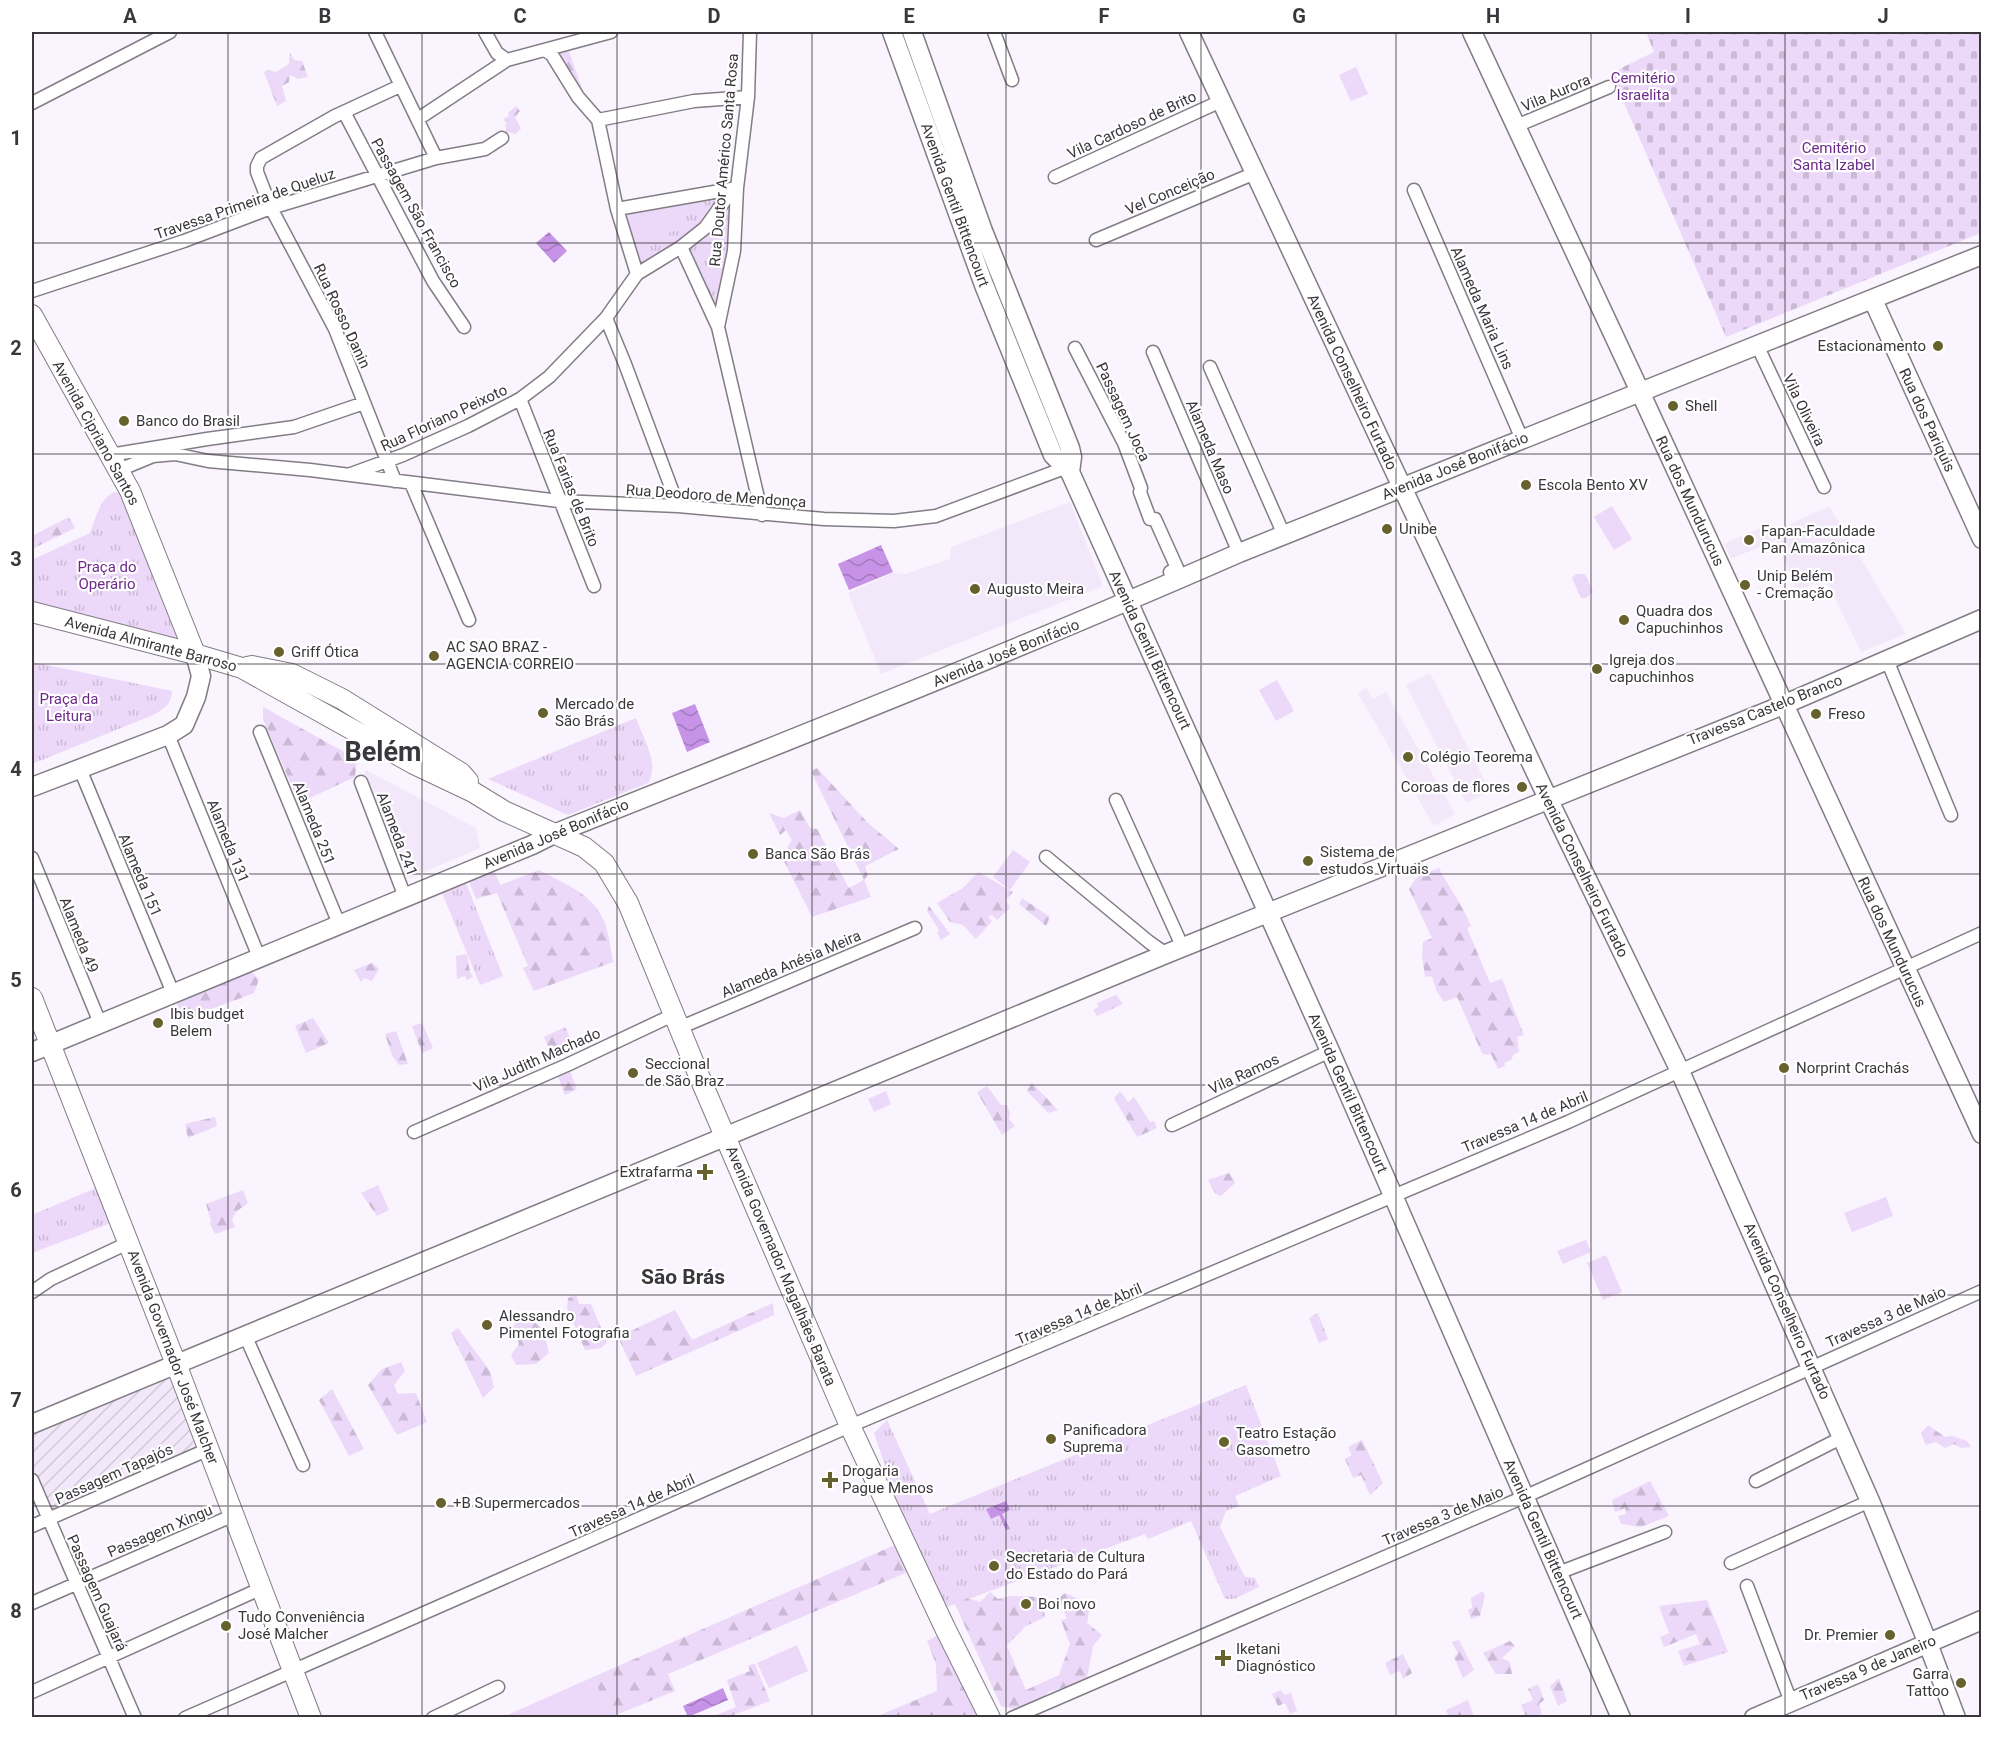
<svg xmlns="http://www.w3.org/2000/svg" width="2013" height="1749" font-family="Roboto,sans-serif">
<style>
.built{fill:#f3e8f9}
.industrial{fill:url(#industrial-furrows)}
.grass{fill:url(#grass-tufts)}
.forest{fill:url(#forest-firs)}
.cemetery{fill:url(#cemetery-stones)}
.pitch{fill:#ecd8f8}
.water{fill:url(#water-waves)}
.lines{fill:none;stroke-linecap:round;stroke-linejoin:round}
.street-casing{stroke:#827c85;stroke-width:15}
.secondary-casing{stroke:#827c85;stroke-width:21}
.primary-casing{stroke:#827c85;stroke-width:22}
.street{stroke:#fff;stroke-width:12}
.secondary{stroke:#fff;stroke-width:18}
.primary{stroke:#fff;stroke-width:20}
.grid{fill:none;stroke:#39373b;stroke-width:1.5;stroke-opacity:0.55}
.poi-dot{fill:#67612d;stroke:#fff;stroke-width:2}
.labels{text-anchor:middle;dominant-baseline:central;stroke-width:4.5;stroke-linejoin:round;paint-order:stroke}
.park-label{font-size:15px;fill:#6c2a8b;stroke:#fff}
.street-label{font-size:15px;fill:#39373b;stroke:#fff}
.poi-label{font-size:15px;fill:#39373b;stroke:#fff;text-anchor:start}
.district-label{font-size:21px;font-weight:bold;fill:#39373b;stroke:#fff}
.town-label{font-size:27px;font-weight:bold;fill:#39373b;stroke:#fff}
.neatline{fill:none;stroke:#39373b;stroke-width:2}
.grid-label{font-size:20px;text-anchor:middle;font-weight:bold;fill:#39373b}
</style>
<defs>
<pattern id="industrial-furrows" width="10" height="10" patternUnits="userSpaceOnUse" patternTransform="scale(1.5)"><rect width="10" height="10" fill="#f3e8f9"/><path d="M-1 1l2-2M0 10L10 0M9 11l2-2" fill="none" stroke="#d1c8d6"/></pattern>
<pattern id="grass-tufts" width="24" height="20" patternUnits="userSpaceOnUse" patternTransform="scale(1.5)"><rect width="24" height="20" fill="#ecd8f8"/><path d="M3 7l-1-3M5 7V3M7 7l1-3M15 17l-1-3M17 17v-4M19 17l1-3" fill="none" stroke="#cbbad6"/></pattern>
<pattern id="forest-firs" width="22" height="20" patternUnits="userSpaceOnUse" patternTransform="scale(1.5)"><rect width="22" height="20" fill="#ecd8f8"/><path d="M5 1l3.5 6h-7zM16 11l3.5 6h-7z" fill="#cbbad6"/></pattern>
<pattern id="cemetery-stones" width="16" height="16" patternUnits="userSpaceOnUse" patternTransform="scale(1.5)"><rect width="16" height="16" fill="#ecd8f8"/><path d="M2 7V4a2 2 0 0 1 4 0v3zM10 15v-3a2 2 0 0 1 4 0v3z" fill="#cbbad6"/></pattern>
<pattern id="water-waves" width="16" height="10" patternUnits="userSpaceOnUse" patternTransform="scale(1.5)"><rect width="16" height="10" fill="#c793e6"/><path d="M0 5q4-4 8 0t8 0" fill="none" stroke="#a379bc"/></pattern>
</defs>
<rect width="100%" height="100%" fill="#faf4fe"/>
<!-- built -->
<path class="built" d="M1070,502L1103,586L881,674L848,593L892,573L905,574L950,559L951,547Z
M1829,506L1906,634L1861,652L1826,579L1797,590L1776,540L1731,559L1724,544L1762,527L1767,535Z
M1430,673L1490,791L1466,803L1406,685Z
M1366,688L1373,699L1386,692L1455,814L1434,826L1358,693Z
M366,770L476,828L480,848L410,878L403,874L363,775Z"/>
<!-- industrial -->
<path class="industrial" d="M176,1364L209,1449L49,1519L32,1480V1424Z"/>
<!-- grass -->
<path class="grass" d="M735,191L728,250L715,310L683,241L638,269L623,212Z
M114,492L121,493L187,643L32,602V560L90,533C96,518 99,500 114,492Z
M32,662L172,691C171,705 165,708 153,715L32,764Z
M636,718C643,738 660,764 648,783L568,815L488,779Z
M462,873L503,976L480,985L438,883Z
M105,1184L119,1220L32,1253V1215Z
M1246,1385L1281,1476L1235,1496L1239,1506L1226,1511L1220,1527L1245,1577L1255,1578L1259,1587L1234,1599H1225L1191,1521L1148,1539L1145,1534L944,1608L906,1528L874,1433L887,1420L930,1514Z"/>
<!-- forest -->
<path class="forest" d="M567,46L587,103L556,51Z
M290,53L294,60L302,61L308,77L298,79L290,75L289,82L282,86L286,101L277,106L264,72L268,70L276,72L289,64Z
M516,106L520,111L515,117L521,129L515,134L509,132L507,133L505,131L507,129L505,126L507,124L503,119L509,116L508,113Z
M69,517L75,528L32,549V536Z
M1576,574H1585L1593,592L1586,598H1581L1572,578Z
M263,707L357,759L355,777L299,803L263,719Z
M817,768L868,823L899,849L865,866L868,875L864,880L871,897L812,917L782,857L792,840L786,830L780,835L769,813L784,818L800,810L810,828L817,829L849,888L864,880L811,771Z
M1439,868C1449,888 1463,906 1471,926L1467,928L1490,983L1502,979L1524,1035L1517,1037L1519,1052L1514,1054L1511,1060L1504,1063L1505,1066L1498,1069L1491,1054L1486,1055L1482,1053L1457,997L1444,1002L1436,990L1432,976L1425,977L1422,955L1423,942L1432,938L1409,889L1417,877Z
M494,870L500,885L539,870C562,883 590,892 602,917C609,930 610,948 613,962L534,991L523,968L528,966L497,893L476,899L468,879Z
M978,872L1013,892L1006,900L1010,908L997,920L992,915L988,917L992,921L976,939L963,925L950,922L937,903L963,888Z
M1022,898L1050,917L1046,926L1019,904Z
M929,906L950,934L941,940L937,933L939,930L927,911Z
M467,954L470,972L473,977L467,980L465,976L457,979L456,956Z
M372,963L379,969L372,981L364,978L361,982L354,970Z
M247,968L259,979L254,993L188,1018L181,1015L175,998Z
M1116,995L1123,1004L1097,1016L1093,1010L1098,1007L1097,1003Z
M313,1018L329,1043L306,1053L295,1026Z
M422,1023L433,1048L422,1053L412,1026Z
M565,1027L572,1042L566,1045L569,1051L552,1056L544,1037Z
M396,1031L408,1064L399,1065L392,1055L385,1034Z
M569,1069L577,1089L565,1095L557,1074Z
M1032,1083L1058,1110L1048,1113L1027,1091Z
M987,1086L1001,1105H1007L1010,1113L1009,1119L1015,1126L1002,1135L977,1092Z
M1120,1091L1128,1102L1134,1097L1150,1122L1154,1121L1157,1128L1137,1137L1114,1098Z
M215,1117L217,1126L188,1138L185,1124Z
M1229,1173L1235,1183L1221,1196L1215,1193L1208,1180Z
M378,1185L389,1210L377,1216L361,1193Z
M243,1190L248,1203L237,1211L232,1219L235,1227L215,1234L210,1224L211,1221L206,1204Z
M576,1295L579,1304H591L607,1342L601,1348L585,1350L567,1308L568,1298Z
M773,1303L774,1315L636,1376L618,1337L675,1310L692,1340Z
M522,1312L543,1329L549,1353L536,1364L516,1365L511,1355L519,1344L513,1327Z
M1318,1313L1328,1339L1319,1343L1309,1318Z
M458,1328L490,1371L494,1387L483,1398L451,1333Z
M401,1362L405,1371L394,1385L398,1394L416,1393L427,1422L397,1435L368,1385L382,1369Z
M332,1389L364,1449L349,1456L319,1400Z
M1928,1425L1945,1437L1952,1436L1967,1441L1971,1447L1961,1448L1954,1444L1945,1448L1936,1442L1926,1445L1921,1433Z
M1362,1440L1383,1483L1370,1495L1361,1475L1353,1478L1345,1459L1352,1455L1348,1447Z
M1650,1481L1669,1516L1641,1527L1621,1524L1618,1516L1626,1514L1625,1508L1615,1512L1612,1500Z
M895,1545L908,1572L668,1674L675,1691L611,1717L593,1677Z
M1483,1591L1485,1596L1480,1616L1471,1619L1468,1610L1472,1608L1471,1598Z
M990,1592L998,1599L1011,1596L1038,1597L1043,1605L1045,1617L1024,1627C1019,1636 1012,1638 1007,1646L1026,1690L1059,1675L1070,1644L1061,1620L1067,1619L1059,1598L1065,1593L1083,1601L1089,1611L1087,1623L1102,1635L1093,1646L1087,1678L1069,1686L1048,1692L1043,1700L1018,1710L1001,1706L955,1604L968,1598L980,1602Z
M1707,1600L1728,1652L1684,1666L1678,1651L1700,1644L1696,1634L1664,1647L1660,1637L1669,1633L1659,1606Z
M944,1632L981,1717L873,1718L937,1691L936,1664L927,1641Z
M1459,1640L1474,1670L1463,1678L1454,1657L1458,1654L1452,1642Z
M1510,1641L1515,1646L1502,1658L1510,1662L1512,1674H1496L1483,1653Z
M1403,1654L1412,1673L1403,1679L1400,1671L1390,1675L1385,1663Z
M755,1664L770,1701L728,1717H712L736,1707L727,1680L750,1671L748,1665Z
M1559,1678L1567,1701L1558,1706L1550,1686Z
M1538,1684L1544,1700L1539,1704L1542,1714L1534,1717H1526L1521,1705L1533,1700L1528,1689Z
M1281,1690L1284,1695L1291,1693L1297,1711L1290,1714L1285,1703L1278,1706L1272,1694Z
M1468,1700L1474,1717H1449L1446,1710Z"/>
<!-- cemetery -->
<path class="cemetery" d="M1646,32H1981V233L1726,337L1611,73L1654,52Z"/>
<!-- pitch -->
<path class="pitch" d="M1356,67L1368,94L1351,101L1339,75Z
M674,203L680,230L632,241L626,214Z
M1612,506L1632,539L1614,550L1594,517Z
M1277,680L1294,711L1276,721L1259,690Z
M1013,850L1030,862L1010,890L993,877Z
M886,1091L891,1104L874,1112L868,1099Z
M1886,1197L1893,1216L1852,1232L1844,1213Z
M1586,1240L1591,1252L1563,1264L1557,1251Z
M1606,1255L1622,1292L1603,1300L1587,1263Z
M797,1645L808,1671L769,1688L757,1663Z
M593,1677L611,1717H503Z"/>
<!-- water -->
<path class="water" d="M549,232L567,251L554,263L536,243Z
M881,545L893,572L849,590L838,564Z
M695,704L710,742L687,752L672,713Z
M1006,1501L1010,1510L1002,1514L1010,1529L1006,1530L999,1515L991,1519L986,1509Z
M723,1688L728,1700L688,1717L683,1706Z"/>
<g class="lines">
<defs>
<path id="street" d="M375,32L436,158
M485,32L497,53L507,60L611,32
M994,32L1012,80
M545,50L552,55L578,97L598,120L617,209L637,274
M32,103L170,32
M344,112L433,281L464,327
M418,119L507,60
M598,120L694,101L748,97
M1516,126L1609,87
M1055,177L1221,101
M1414,190L1522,439
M617,209L737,188
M1096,240L1255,173
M681,247L718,327L762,515
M32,291L184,241L271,208L436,158L485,149L502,138
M606,318L625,364L678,506
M718,327L734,251L737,188L748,97L750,32
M1757,345L1824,487
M1075,348L1124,443L1141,488L1140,492L1150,519H1155L1177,568L1170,572L1174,581
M1153,352L1239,553
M1210,367L1284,535
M520,399L594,586
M110,455L207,439L294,427L364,403
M119,470L153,456L175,454L208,461L310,470L559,501L678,506L824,519L894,521L936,516L1070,466
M351,474L403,455L468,426L520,399L549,377L606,318L637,274L681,247L705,228L733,189
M395,481L335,329L271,208L257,172V166L261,158L335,116L400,86
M411,483L469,620
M1887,660L1951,815
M260,732L339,924
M168,735L259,957
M80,769L173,993
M361,782L405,897
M1116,800L1183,948
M1046,857L1149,942L1166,954
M32,858L100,1023
M679,1028L915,928
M1172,1125L1330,1051
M414,1132L567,1065L673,1015
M32,1292L51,1279L128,1243
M245,1335L303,1465
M32,1480L135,1718
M1756,1481L1843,1437
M32,1526L209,1449
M1731,1563L1870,1501
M1558,1573L1665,1532
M1747,1586L1791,1702
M32,1603L234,1515
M32,1692L262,1588
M185,1718L850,1426L1568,1122L1982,933
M433,1718L498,1687
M1012,1718L1524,1497L1982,1291"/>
<path id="secondary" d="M892,32L984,285L1053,455L1070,472L1330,1051L1621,1718
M912,32L983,231L1070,448L1072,457L1070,472
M1189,32L1542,786L1679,1069L1870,1501L1927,1641L1956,1718
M1472,32L1636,383L1982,1134
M1873,300L1982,539
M32,787L168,735L184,725L196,697L201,676L195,654
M32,1052L532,845L556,833C785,742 1013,652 1239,553L1982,255
M32,1424L1166,954L1783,705L1982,619
M1754,1718L1982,1620"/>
<path id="primary" d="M32,315L130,491L195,654
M32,612L195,654L242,668L414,764L473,792L504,811L584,847L604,863L628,903L702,1083L850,1426L945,1628L990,1718
M247,667L252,666L292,674L342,699L461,773L468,781
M32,998L176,1364L311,1718"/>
</defs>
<!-- street casing -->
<use href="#street" class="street-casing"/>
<!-- secondary casing -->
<use href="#secondary" class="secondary-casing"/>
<!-- primary casing -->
<use href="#primary" class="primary-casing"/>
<!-- street -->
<use href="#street" class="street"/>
<!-- secondary -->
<use href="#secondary" class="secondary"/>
<!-- primary -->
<use href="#primary" class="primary"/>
</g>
<!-- grid -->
<path class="grid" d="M228,32V1718M422,32V1718M617,32V1718M812,32V1718M1006,32V1718M1201,32V1718M1396,32V1718M1591,32V1718M1785,32V1718M32,243H1982M32,454H1982M32,664H1982M32,874H1982M32,1085H1982M32,1295H1982M32,1506H1982"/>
<!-- markers -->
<g class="poi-dot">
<circle cx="1938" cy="346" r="6"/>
<circle cx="1673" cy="406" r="6"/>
<circle cx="124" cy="421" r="6"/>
<circle cx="1526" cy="485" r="6"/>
<circle cx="1387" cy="529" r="6"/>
<circle cx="1749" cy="540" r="6"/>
<circle cx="1745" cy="585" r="6"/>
<circle cx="975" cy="589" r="6"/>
<circle cx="1624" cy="620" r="6"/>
<circle cx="279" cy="652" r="6"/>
<circle cx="434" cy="656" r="6"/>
<circle cx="1597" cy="669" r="6"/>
<circle cx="543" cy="713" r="6"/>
<circle cx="1816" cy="714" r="6"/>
<circle cx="1408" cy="757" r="6"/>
<circle cx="1522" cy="787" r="6"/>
<circle cx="753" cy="854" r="6"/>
<circle cx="1308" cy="861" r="6"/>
<circle cx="158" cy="1023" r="6"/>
<circle cx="1784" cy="1068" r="6"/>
<circle cx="633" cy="1073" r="6"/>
<path d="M702 1163h6v6h6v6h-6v6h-6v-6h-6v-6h6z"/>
<circle cx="487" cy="1325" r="6"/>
<circle cx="1051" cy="1439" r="6"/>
<circle cx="1224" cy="1442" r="6"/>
<path d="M827 1471h6v6h6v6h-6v6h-6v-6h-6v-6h6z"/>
<circle cx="441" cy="1503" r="6"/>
<circle cx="994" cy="1566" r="6"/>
<circle cx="1026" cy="1604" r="6"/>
<circle cx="226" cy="1626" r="6"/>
<circle cx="1890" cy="1635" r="6"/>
<path d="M1220 1649h6v6h6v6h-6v6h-6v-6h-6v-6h6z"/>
<circle cx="1961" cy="1683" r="6"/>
</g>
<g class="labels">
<!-- park labels -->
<g class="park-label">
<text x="1643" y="78">Cemitério<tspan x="1643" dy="17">Israelita</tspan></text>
<text x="1834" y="148">Cemitério<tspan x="1834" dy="17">Santa Izabel</tspan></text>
<text x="107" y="567">Praça do<tspan x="107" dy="17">Operário</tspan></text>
<text x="69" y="699">Praça da<tspan x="69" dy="17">Leitura</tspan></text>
</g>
<!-- street labels -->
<g class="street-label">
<text transform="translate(1556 93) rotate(-23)">Vila Aurora</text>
<text transform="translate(1132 125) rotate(-25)">Vila Cardoso de Brito</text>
<text transform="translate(724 160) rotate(-85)">Rua Doutor Américo Santa Rosa</text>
<text transform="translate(1170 192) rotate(-23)">Vel Conceição</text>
<text transform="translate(245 204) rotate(-19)">Travessa Primeira de Queluz</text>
<text transform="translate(955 205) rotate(70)">Avenida Gentil Bittencourt</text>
<text transform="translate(416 213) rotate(61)">Passagem São Francisco</text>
<text transform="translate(1482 308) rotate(66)">Alameda Maria Lins</text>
<text transform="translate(342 316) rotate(65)">Rua Rosso Danin</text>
<text transform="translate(1352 382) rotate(65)">Avenida Conselheiro Furtado</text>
<text transform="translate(1804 410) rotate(64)">Vila Oliveira</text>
<text transform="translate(1123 412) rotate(65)">Passagem Joca</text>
<text transform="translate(444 418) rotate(-25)">Rua Floriano Peixoto</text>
<text transform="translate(1927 420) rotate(65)">Rua dos Pariquis</text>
<text transform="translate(96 433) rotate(61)">Avenida Cipriano Santos</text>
<text transform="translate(1210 447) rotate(67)">Alameda Maso</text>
<text transform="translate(1455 466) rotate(-22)">Avenida José Bonifácio</text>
<text transform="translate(571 488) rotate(68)">Rua Farias de Brito</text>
<text transform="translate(716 496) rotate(4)">Rua Deodoro de Mendonça</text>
<text transform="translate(1690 501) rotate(65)">Rua dos Mundurucus</text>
<text transform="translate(151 644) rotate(15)">Avenida Almirante Barroso</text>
<text transform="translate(1150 650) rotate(65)">Avenida Gentil Bittencourt</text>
<text transform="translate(1006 653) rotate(-22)">Avenida José Bonifácio</text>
<text transform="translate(1765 710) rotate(-22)">Travessa Castelo Branco</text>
<text transform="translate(314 823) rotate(68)">Alameda 251</text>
<text transform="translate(397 834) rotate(69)">Alameda 241</text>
<text transform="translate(556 834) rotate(-23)">Avenida José Bonifácio</text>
<text transform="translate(228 841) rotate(68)">Alameda 131</text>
<text transform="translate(1582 870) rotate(64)">Avenida Conselheiro Furtado</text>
<text transform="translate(140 875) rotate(67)">Alameda 151</text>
<text transform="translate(79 935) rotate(68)">Alameda 49</text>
<text transform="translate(1892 942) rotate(65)">Rua dos Mundurucus</text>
<text transform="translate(791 964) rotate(-23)">Alameda Anésia Meira</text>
<text transform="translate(537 1060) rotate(-24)">Vila Judith Machado</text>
<text transform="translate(1244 1074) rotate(-25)">Vila Ramos</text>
<text transform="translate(1348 1093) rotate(66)">Avenida Gentil Bittencourt</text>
<text transform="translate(1525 1122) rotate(-23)">Travessa 14 de Abril</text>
<text transform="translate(781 1266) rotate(67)">Avenida Governador Magalhães Barata</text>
<text transform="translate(1787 1311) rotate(66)">Avenida Conselheiro Furtado</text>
<text transform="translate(1079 1314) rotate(-23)">Travessa 14 de Abril</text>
<text transform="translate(1886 1317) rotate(-24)">Travessa 3 de Maio</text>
<text transform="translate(173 1357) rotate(69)">Avenida Governador José Malcher</text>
<text transform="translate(114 1474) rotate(-24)">Passagem Tapajós</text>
<text transform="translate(632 1506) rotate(-24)">Travessa 14 de Abril</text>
<text transform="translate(1443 1516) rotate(-23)">Travessa 3 de Maio</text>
<text transform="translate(160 1531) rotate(-23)">Passagem Xingu</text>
<text transform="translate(1543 1539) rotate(66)">Avenida Gentil Bittencourt</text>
<text transform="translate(97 1593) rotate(66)">Passagem Guajará</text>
<text transform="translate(1868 1668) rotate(-23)">Travessa 9 de Janeiro</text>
</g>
<!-- poi labels -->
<g class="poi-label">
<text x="1926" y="346" text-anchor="end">Estacionamento</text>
<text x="1685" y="406">Shell</text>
<text x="136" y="421">Banco do Brasil</text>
<text x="1538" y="485">Escola Bento XV</text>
<text x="1399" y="529">Unibe</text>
<text x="1761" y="531">Fapan-Faculdade<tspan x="1761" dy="17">Pan Amazônica</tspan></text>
<text x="1757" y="576">Unip Belém<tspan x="1757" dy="17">- Cremação</tspan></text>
<text x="987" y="589">Augusto Meira</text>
<text x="1636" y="611">Quadra dos<tspan x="1636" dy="17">Capuchinhos</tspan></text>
<text x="446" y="647">AC SAO BRAZ -<tspan x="446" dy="17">AGENCIA CORREIO</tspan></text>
<text x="291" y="652">Griff Ótica</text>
<text x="1609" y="660">Igreja dos<tspan x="1609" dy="17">capuchinhos</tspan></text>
<text x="555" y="704">Mercado de<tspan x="555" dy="17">São Brás</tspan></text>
<text x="1828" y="714">Freso</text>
<text x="1420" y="757">Colégio Teorema</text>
<text x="1510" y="787" text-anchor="end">Coroas de flores</text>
<text x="1320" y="852">Sistema de<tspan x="1320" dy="17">estudos Virtuais</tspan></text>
<text x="765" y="854">Banca São Brás</text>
<text x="170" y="1014">Ibis budget<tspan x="170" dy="17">Belem</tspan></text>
<text x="645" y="1064">Seccional<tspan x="645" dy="17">de São Braz</tspan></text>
<text x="1796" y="1068">Norprint Crachás</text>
<text x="693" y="1172" text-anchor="end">Extrafarma</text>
<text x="499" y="1316">Alessandro<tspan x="499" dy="17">Pimentel Fotografia</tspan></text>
<text x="1063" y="1430">Panificadora<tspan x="1063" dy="17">Suprema</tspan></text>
<text x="1236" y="1433">Teatro Estação<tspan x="1236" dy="17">Gasometro</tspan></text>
<text x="842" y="1471">Drogaria<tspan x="842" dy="17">Pague Menos</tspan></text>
<text x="453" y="1503">+B Supermercados</text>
<text x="1006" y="1557">Secretaria de Cultura<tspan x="1006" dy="17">do Estado do Pará</tspan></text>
<text x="1038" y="1604">Boi novo</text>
<text x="238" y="1617">Tudo Conveniência<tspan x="238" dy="17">José Malcher</tspan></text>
<text x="1878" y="1635" text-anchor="end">Dr. Premier</text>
<text x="1236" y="1649">Iketani<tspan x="1236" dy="17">Diagnóstico</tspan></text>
<text x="1949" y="1674" text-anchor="end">Garra<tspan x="1949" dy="17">Tattoo</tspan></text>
</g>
<!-- district labels -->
<g class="district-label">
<text x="683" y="1277">São Brás</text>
</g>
<!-- town labels -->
<g class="town-label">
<text x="383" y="752">Belém</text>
</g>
</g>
<!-- border -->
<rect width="2013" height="1749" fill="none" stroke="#ffffff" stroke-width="66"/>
<rect x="33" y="33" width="1947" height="1683" class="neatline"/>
<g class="grid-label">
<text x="130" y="23">A</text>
<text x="325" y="23">B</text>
<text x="520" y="23">C</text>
<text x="714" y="23">D</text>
<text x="909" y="23">E</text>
<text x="1104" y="23">F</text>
<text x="1299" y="23">G</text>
<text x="1493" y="23">H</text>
<text x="1688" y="23">I</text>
<text x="1883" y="23">J</text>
<text x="16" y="145">1</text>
<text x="16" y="355">2</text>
<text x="16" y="566">3</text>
<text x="16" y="776">4</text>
<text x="16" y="987">5</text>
<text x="16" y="1197">6</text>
<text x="16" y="1407">7</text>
<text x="16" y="1618">8</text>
</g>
</svg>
